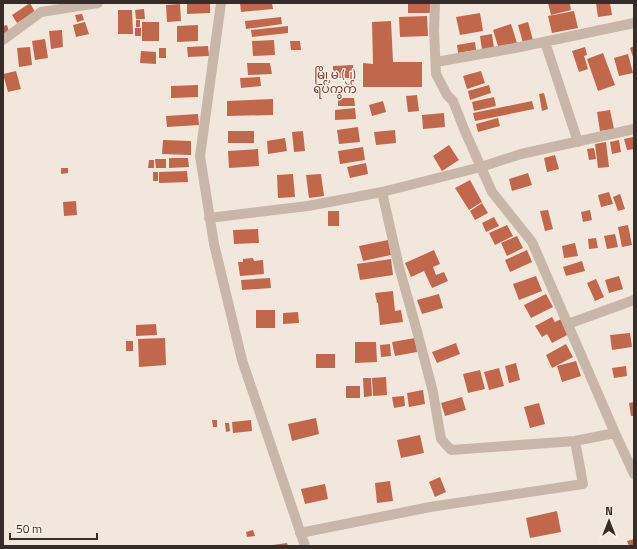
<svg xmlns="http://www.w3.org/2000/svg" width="637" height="549" font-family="'Titillium Web','Noto Sans Myanmar',sans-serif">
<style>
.building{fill:#c0674c}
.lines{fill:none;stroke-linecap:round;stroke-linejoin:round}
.street{stroke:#c8b7a9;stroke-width:10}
.labels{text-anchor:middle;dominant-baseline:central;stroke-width:3;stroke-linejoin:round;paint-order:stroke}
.quarter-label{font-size:12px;fill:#813b25;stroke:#f9f1e9}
</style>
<rect width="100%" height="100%" fill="#f1e7dd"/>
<!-- building -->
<path class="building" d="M30,3L35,12L17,23L12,15Z
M187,3H210V13L187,14Z
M240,3H272L273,9L241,12Z
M408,3H430L431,13H408Z
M548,3H570L571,10L551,15Z
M596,3H610L612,15L598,17Z
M180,4L181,21L167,22L166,5Z
M144,9L145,19H136L135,10Z
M118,10H132L133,34H118Z
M574,11L578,28L552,33L548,16Z
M480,13L483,31L460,35L456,17Z
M82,14L84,20L77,22L75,15Z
M427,16L428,36L400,37L399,17Z
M281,17L282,24L246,29L245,21Z
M136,20H140V27H136Z
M391,21L393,62H422V87H363V63L373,64L372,22Z
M85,22L89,34L76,37L73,25Z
M142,22H159V41H142Z
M528,22L533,40L523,43L518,25Z
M511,24L517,43L499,49L493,30Z
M7,25L9,32L3,34V26Z
M198,25V41L177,42V26Z
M288,26V33L252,37L251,30Z
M135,28H141V36H135Z
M62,30L63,47L51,49L49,31Z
M492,34L494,48L482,50L480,36Z
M45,39L48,58L35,60L32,41Z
M274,40L275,55L253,56L252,41Z
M290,41H300L301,50H291Z
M475,42L476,50L458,53L457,45Z
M208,46L209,56L188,57L187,47Z
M634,46V60L630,48Z
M30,47L32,65L19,67L17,48Z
M585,47L587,55L584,56L588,69L579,72L572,51Z
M159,48H166V58H159Z
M141,51L156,52V64L140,63Z
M603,53L615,85L598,91L587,59Z
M628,54L633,73L619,76L614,58Z
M247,63H270L272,74L248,75Z
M353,65L354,78H333V66Z
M16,71L21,89L8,92L3,74Z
M481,71L485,83L467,89L463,76Z
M260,77L261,86L241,88L240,78Z
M198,85V97L171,98V86Z
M489,85L491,93L470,100L468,91Z
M544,93L548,109L542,111L539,94Z
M417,95L419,111L408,112L406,96Z
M494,97L496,106L474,111L472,102Z
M338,98H354L355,106H338Z
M273,99V115L227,116V101Z
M383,101L386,112L372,116L369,105Z
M532,101L534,109L475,121L473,113Z
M355,108L356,119L335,120V110Z
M610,110L614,129L600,131L597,112Z
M444,113L445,127L423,129L422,115Z
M198,114L199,125L167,127L166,116Z
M498,118L500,126L478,132L476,124Z
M358,127L360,142L339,144L337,130Z
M395,130L396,143L376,145L374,132Z
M228,131H254V143H228Z
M303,131L305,151L294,152L292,132Z
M633,137L634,149L627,150L624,139Z
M285,138L287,151L268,154L267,141Z
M163,140L191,141V155L162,154Z
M619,140L621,152L612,154L610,142Z
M606,142L609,167L598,168L595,144Z
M449,145L459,160L442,171L433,156Z
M363,147L365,160L340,164L338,151Z
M594,148L596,159L589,160L587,149Z
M258,149L259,166L229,168L228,151Z
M555,155L559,169L547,172L544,158Z
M169,158H188L189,167L169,168Z
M155,159H166V168H156Z
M149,160H154V168H148Z
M366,163L368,174L350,178L347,167Z
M61,168H68V173L61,174Z
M187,171L188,182L159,183V172Z
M153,172H158V181H153Z
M528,173L532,185L512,191L509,179Z
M293,174L295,197L278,198L277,175Z
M321,174L324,196L309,198L306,175Z
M470,180L482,202L469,210L455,188Z
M609,192L613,204L601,207L598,195Z
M620,194L625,209L618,211L613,197Z
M76,201L77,215L64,216L63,202Z
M482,203L488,213L475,220L470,211Z
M548,210L553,229L545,231L540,211Z
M590,210L592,220L583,222L581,212Z
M328,211H339V226H328Z
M494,217L499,226L486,232L482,223Z
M507,225L513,236L495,245L489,233Z
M628,225L632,245L622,247L618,227Z
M258,229L259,243L234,244L233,230Z
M615,234L618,247L607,249L604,236Z
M517,236L523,248L507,256L501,243Z
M596,238L598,248L589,249L588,239Z
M388,240L391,255L363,261L359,246Z
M575,243L578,256L564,258L562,246Z
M434,250L440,264L433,267L436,275L444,272L448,281L432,288L424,271L411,277L405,263Z
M527,250L532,262L510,272L505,260Z
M253,258L254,261L263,260L264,274L240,276L238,262H243V259Z
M391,259L393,275L360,280L357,264Z
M582,261L585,271L566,276L563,267Z
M536,276L542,291L519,300L513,284Z
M619,276L623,289L609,293L605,280Z
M270,278L271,288L242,290L241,280Z
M596,279L604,297L595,301L587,283Z
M393,291L395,311L401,310L403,322L380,325L378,303H377L375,293Z
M439,294L443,308L422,314L417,300Z
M546,294L553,307L531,318L524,305Z
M256,310H275V328H256Z
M298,312L299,323L283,324V313Z
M552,317L555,322L561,319L569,334L552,343L547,334L542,337L535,326Z
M156,324L157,335L136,336V325Z
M630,333L632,347L612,350L610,335Z
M165,338L166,365L139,367L138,339Z
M415,338L417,352L395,356L392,342Z
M126,341H133V351H126Z
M355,342H376L377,362L355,363Z
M456,343L460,354L437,363L432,352Z
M390,344L391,356L381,357L380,345Z
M566,344L573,357L552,368L546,355Z
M316,354H335V368H316Z
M576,361L581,376L562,382L557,366Z
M516,363L520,380L509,383L505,366Z
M626,366L627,376L614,378L612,368Z
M499,368L504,386L489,390L484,372Z
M480,370L485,389L468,393L463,374Z
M386,377L387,395L373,396L372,378Z
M363,378H371L372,396L364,397Z
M346,386H360V398H346Z
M423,390L425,404L409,407L407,393Z
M404,396L405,406L394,408L392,397Z
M462,397L466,410L445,416L441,403Z
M634,402V416H631L629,403Z
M539,403L545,424L530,428L524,407Z
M316,418L319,434L292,441L288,424Z
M212,420H217V427H213Z
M251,420L252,431L233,433L232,422Z
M225,423H229L230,431L226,432Z
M420,435L424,453L401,458L397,440Z
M440,477L446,492L435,497L429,482Z
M390,481L393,501L377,503L375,483Z
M325,484L328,499L305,504L301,489Z
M557,511L561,532L530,538L526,518Z
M253,530L255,536L247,537L246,532Z
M634,539V546H629L627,541Z
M287,543L288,546H273V545Z"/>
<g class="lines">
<!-- street -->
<path class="street" d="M221,3L200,156L214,244L242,360L305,546
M435,3L434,30L436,74L447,95L453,101L464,129L492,192L532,242L615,433L634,474
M3,40L41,12L98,3
M545,42L578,142
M436,62L515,48L634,23
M382,192L399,267L417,331L433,392L441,439L451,450L575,441L615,433
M209,218L308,206L382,192L481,167L521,154L634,129
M568,324L634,300
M300,533L430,507L583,484L575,441"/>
</g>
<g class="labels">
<!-- quarter labels -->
<g class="quarter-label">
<text x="335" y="74">မြို့မ (၂)<tspan x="335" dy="14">ရပ်ကွက်</tspan></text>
</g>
</g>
<!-- border -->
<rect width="637" height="549" fill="none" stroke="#362d29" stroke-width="8"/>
<!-- north arrow -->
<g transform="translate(609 521)" stroke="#f9f1e9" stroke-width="3" paint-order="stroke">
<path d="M0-3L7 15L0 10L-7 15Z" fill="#362d29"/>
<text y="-6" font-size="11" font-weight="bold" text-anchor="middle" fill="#362d29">N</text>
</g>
<!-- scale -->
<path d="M10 533v6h87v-6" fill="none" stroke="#362d29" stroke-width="2"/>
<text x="16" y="533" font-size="12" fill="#362d29" stroke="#f9f1e9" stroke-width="3" paint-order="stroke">50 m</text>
</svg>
